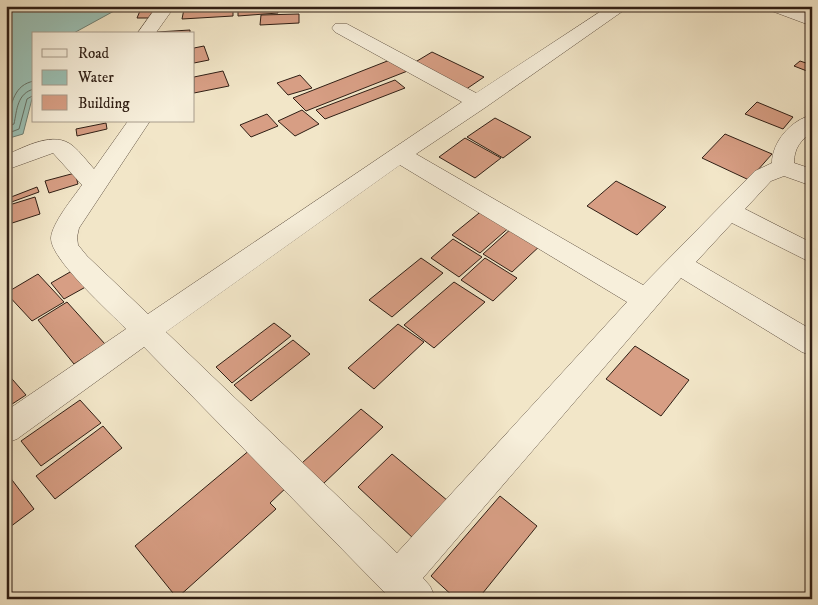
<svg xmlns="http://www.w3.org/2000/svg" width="818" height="605" font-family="'IM FELL DW Pica',serif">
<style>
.water{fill:#9bc0b4;stroke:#708074}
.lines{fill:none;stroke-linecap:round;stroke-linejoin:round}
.shore{stroke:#667064;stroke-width:1}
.building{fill:#d79e84;stroke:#301f15}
.minor-casing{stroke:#605142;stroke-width:1}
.minor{fill:#f7efdb;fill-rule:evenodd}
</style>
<rect width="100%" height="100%" fill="#f2e6c8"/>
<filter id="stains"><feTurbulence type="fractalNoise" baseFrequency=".004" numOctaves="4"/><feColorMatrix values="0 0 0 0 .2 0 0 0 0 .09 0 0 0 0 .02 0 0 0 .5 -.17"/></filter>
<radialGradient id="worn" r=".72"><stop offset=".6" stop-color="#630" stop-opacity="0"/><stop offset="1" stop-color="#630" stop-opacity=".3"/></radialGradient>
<!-- water -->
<path class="water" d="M6,6H110L114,11L72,34H34V91L23,134L6,139Z"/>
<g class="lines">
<!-- shore -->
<path class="shore" d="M6,120C13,103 13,85 34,81
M6,127L14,124C17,110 17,93 34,89
M6,134L19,129L27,99L34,95"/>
</g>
<!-- building -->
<path class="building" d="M142,6H158L154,18H137Z
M233,6V16L182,19L184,9Z
M238,6H277L278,13L238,16Z
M299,14V23L260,25L261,15Z
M190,30V34H157V32Z
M204,46L209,60L194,63V48Z
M432,52L484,77L465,90L412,64Z
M395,58L410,70L306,111L293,98Z
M800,61L812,65V73L794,66Z
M223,71L229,86L194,93V77Z
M300,75L312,88L288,95L277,83Z
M395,80L405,88L325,119L316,110Z
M757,102L793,117L783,129L745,114Z
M302,110L319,124L295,136L278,121Z
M267,114L278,126L251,137L240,125Z
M495,118L531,137L503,158L467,137Z
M106,123L107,129L77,136L76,129Z
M725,134L772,154L749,180L702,158Z
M465,138L501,158L475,178L439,157Z
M75,173L78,184L49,193L45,181Z
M616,181L666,207L637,235L587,206Z
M37,187L39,192L6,204V199Z
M35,197L40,214L6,225V206Z
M484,209L512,225L480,253L452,235Z
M513,227L542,244L512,272L483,254Z
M453,239L482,257L459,277L431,258Z
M421,258L443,273L392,317L369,300Z
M485,258L517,278L493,301L461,280Z
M77,268L91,284L64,299L51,283Z
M38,274L64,302L32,321L6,293Z
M454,282L485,302L434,348L404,325Z
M67,302L105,344L74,364L38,320Z
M274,323L291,336L232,383L216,367Z
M398,324L424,342L374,389L348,368Z
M293,340L310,354L251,401L234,385Z
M635,346L689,380L661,416L606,379Z
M6,372L26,395L6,408Z
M80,400L101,423L41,466L21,441Z
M361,409L383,427L323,484L302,463Z
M103,426L122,448L55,499L36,476Z
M251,449L288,486L270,503L276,509L177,598L135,546Z
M392,454L448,501L414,539L358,487Z
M6,472L34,509L6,530Z
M500,496L537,526L478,599H456L431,576Z"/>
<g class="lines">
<defs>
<path id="minor" d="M157,6H175L155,34H137Z
M609,6H630L486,107L416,154L643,285L755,171L772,163C772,142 791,120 812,115V132C801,140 794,148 794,163L812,169V186L784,176L771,181L745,209L812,243V263L732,223L696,262L812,330V356L802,352L681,278L423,578L430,586L436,599H391L144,347L17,439L6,443V411L126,329C111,313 50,259 51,238C52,223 73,198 82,185L53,153L6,170V155C25,147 54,130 73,146C80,152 87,161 94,169L128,121H150L79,228L77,237L78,245L87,256L148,314L462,102L335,32L332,28L335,24H347L476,93ZM400,165L627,302L397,553L166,332Z
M766,6H791L812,14V26L769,10Z"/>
</defs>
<!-- minor casing -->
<use href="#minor" class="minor-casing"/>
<!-- minor -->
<use href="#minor" class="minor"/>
</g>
<!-- margin -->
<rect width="818" height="605" fill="none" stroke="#f2e6c8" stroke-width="25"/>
<rect x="8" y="8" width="803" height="590" fill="none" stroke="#301f15" stroke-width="2.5"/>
<rect x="12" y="12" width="793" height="580" fill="none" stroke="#301f15"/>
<!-- legend -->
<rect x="32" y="32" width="162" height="90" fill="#f7efdb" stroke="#a79c8c"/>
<rect x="42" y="49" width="25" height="8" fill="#f7efdb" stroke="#a79c8c"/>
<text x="78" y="58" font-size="15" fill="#301f15">Road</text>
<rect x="42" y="70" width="25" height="15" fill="#9bc0b4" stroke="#a79c8c"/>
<text x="78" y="82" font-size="15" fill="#301f15">Water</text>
<rect x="42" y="95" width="25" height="15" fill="#d79e84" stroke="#a79c8c"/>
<text x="78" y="108" font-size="15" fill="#301f15">Building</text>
<rect width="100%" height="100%" filter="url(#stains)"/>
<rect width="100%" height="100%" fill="url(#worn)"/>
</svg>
